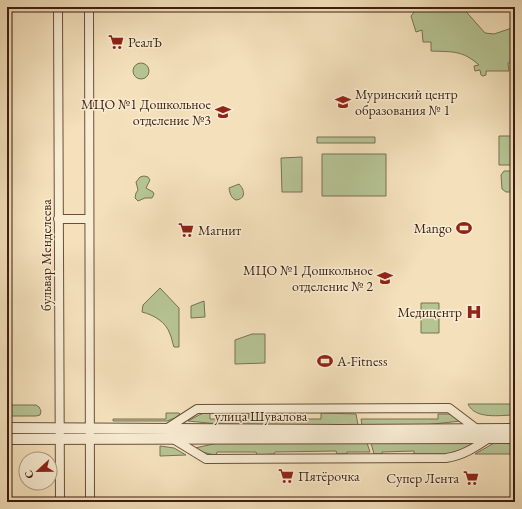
<svg xmlns="http://www.w3.org/2000/svg" width="522" height="509" font-family="'EB Garamond',serif">
<style>
.green{fill:#b6c494;stroke:#7a7152}
.lines{fill:none;stroke-linecap:round;stroke-linejoin:round}
.minor-casing{stroke:#6b4f3b;stroke-width:10}
.tertiary-casing{stroke:#6b4f3b;stroke-width:12}
.minor{stroke:#f8ecd3;stroke-width:8}
.tertiary{stroke:#f8ecd3;stroke-width:10}
.labels{text-anchor:middle;dominant-baseline:central;stroke-width:3;stroke-linejoin:round;paint-order:stroke}
.poi-label{font-size:14px;fill:#3d1e10;stroke:#f8ecd3;text-anchor:start}
.street-label{font-size:14px;fill:#3d1e10;stroke:#f8ecd3}
</style>
<rect width="100%" height="100%" fill="#f4e1bc"/>
<filter id="stains"><feTurbulence type="fractalNoise" baseFrequency=".005" numOctaves="4"/><feColorMatrix values="0 0 0 0 .2 0 0 0 0 .09 0 0 0 0 .02 0 0 0 .5 -.17"/></filter>
<radialGradient id="worn" r=".72"><stop offset=".6" stop-color="#630" stop-opacity="0"/><stop offset="1" stop-color="#630" stop-opacity=".3"/></radialGradient>
<!-- green -->
<path class="green" d="M418,7H462L485,33L494,34L515,27V62L508,63L509,71H486V75L483,76L481,75L480,70L475,71L474,66L479,65C462,50 453,52 431,51V42H423L422,30L416,32L411,16Z
M133 71a8 8 0 1 1 16 0a8 8 0 1 1-16 0Z
M499,136H515V165H499Z
M317,137H375V143H317Z
M322,154H386V196H322Z
M302,157V192H282L281,158Z
M504,171H515V192H506L502,189L501,175Z
M144,176L148,177L150,180L146,188L153,192L154,194L152,198H145L138,201L135,198L136,193L138,190L136,182L140,177Z
M239,184C245,190 246,199 236,200C231,198 230,194 229,188Z
M160,288L179,308V347H174C172,342 172,338 170,334C166,322 154,315 142,312L143,305Z
M204,301L205,317L191,318V306Z
M421,303H439V333H421Z
M252,334H265V363L235,364V340Z
M468,404H515V415C501,415 475,420 468,404Z
M7,405H36L39,407L41,411L40,415L36,416H7Z
M166,413H179L180,414L175,418L167,421H113V419H166Z
M204,413H210V419H248L249,413H274V419H321V413L356,414L358,425L218,424L188,421L199,415Z
M438,414H450L461,421L424,425H362L361,419H438Z
M218,443H367L370,452H347V454H337L336,451L275,452L274,454L257,455L256,452H217L216,455C208,454 201,452 195,448Z
M371,443H474L463,450L451,454H414V451L382,452V454H374Z
M494,443L515,444V454H475Z
M160,446L174,448L186,455L160,456Z"/>
<g class="lines">
<defs>
<path id="minor" d="M58,7L60,502
M89,7L90,502
M58,219H89
M166,429L197,409L449,408L478,430
M175,440L206,459L446,458C462,456 476,447 489,438"/>
<path id="tertiary" d="M7,428L340,430L515,429
M7,439L515,438"/>
</defs>
<!-- minor casing -->
<use href="#minor" class="minor-casing"/>
<!-- tertiary casing -->
<use href="#tertiary" class="tertiary-casing"/>
<!-- minor -->
<use href="#minor" class="minor"/>
<!-- tertiary -->
<use href="#tertiary" class="tertiary"/>
</g>
<!-- icons -->
<defs>
<symbol id="supermarket-bare" viewBox="-9 -9 18 18"><path d="M-6-5.5h2.5l.6 2H6L4.5 2H-2.5L-4.4-4H-6ZM-1.5 3.2a1.3 1.3 0 1 0 .1 0ZM3 3.2a1.3 1.3 0 1 0 .1 0Z" fill="#8f2418" stroke="#f8ecd3" stroke-width="2.5" paint-order="stroke"/></symbol>
<symbol id="school-bare" viewBox="-9 -9 18 18"><path d="M0-5L7-2L0 1L-7-2ZM-4 1L0 2.5L4 1V4Q0 6-4 4Z" fill="#8f2418" stroke="#f8ecd3" stroke-width="2.5" paint-order="stroke"/></symbol>
<symbol id="stadium-bare" viewBox="-9 -9 18 18"><path d="M0-5a6.5 5 0 1 0 0 10a6.5 5 0 1 0 0-10ZM-3.5-1.8h7v3.6h-7Z" fill="#8f2418" stroke="#f8ecd3" stroke-width="2.5" paint-order="stroke"/></symbol>
<symbol id="hospital-bare" viewBox="-9 -9 18 18"><path d="M-5-5h3v3.5h4V-5h3V5h-3V1.5h-4V5h-3Z" fill="#8f2418" stroke="#f8ecd3" stroke-width="2.5" paint-order="stroke"/></symbol>
</defs>
<g fill-rule="evenodd">
<use href="#supermarket-bare" x="105" y="31" width="22" height="22"/>
<use href="#school-bare" x="332" y="91" width="22" height="22"/>
<use href="#school-bare" x="212" y="101" width="22" height="22"/>
<use href="#stadium-bare" x="453" y="217" width="22" height="22"/>
<use href="#supermarket-bare" x="175" y="219" width="22" height="22"/>
<use href="#school-bare" x="374" y="267" width="22" height="22"/>
<use href="#hospital-bare" x="463" y="301" width="22" height="22"/>
<use href="#stadium-bare" x="314" y="350" width="22" height="22"/>
<use href="#supermarket-bare" x="275" y="465" width="22" height="22"/>
<use href="#supermarket-bare" x="460" y="467" width="22" height="22"/>
</g>
<g class="labels">
<!-- poi labels -->
<g class="poi-label">
<text x="128" y="42">РеалЪ</text>
<text x="355" y="94">Муринский центр<tspan x="355" dy="16">образования № 1</tspan></text>
<text x="211" y="104" text-anchor="end">МЦО №1 Дошкольное<tspan x="211" dy="16">отделение №3</tspan></text>
<text x="452" y="228" text-anchor="end">Mango</text>
<text x="198" y="230">Магнит</text>
<text x="373" y="270" text-anchor="end">МЦО №1 Дошкольное<tspan x="373" dy="16">отделение № 2</tspan></text>
<text x="462" y="312" text-anchor="end">Медицентр</text>
<text x="337" y="361">A-Fitness</text>
<text x="298" y="476">Пятёрочка</text>
<text x="459" y="478" text-anchor="end">Супер Лента</text>
</g>
<!-- street labels -->
<g class="street-label">
<text transform="translate(46 255) rotate(-90)">бульвар Менделеева</text>
<text x="261" y="416">улица Шувалова</text>
</g>
</g>
<!-- margin -->
<rect width="522" height="509" fill="none" stroke="#f4e1bc" stroke-width="24"/>
<rect x="8" y="8" width="506" height="493" fill="none" stroke="#3d1e10" stroke-width="2"/>
<rect x="12" y="12" width="498" height="485" fill="none" stroke="#3d1e10"/>
<!-- north arrow -->
<g transform="translate(38 471) rotate(248)"><circle r="19" fill="#f8ecd3" stroke="#ad9a85"/>
<path d="M0-3L7 15L0 10L-7 15Z" fill="#8f2418"/>
<text y="-6" font-size="11" font-weight="bold" text-anchor="middle" fill="#3d1e10">С</text>
</g>
<rect width="100%" height="100%" filter="url(#stains)"/>
<rect width="100%" height="100%" fill="url(#worn)"/>
</svg>
